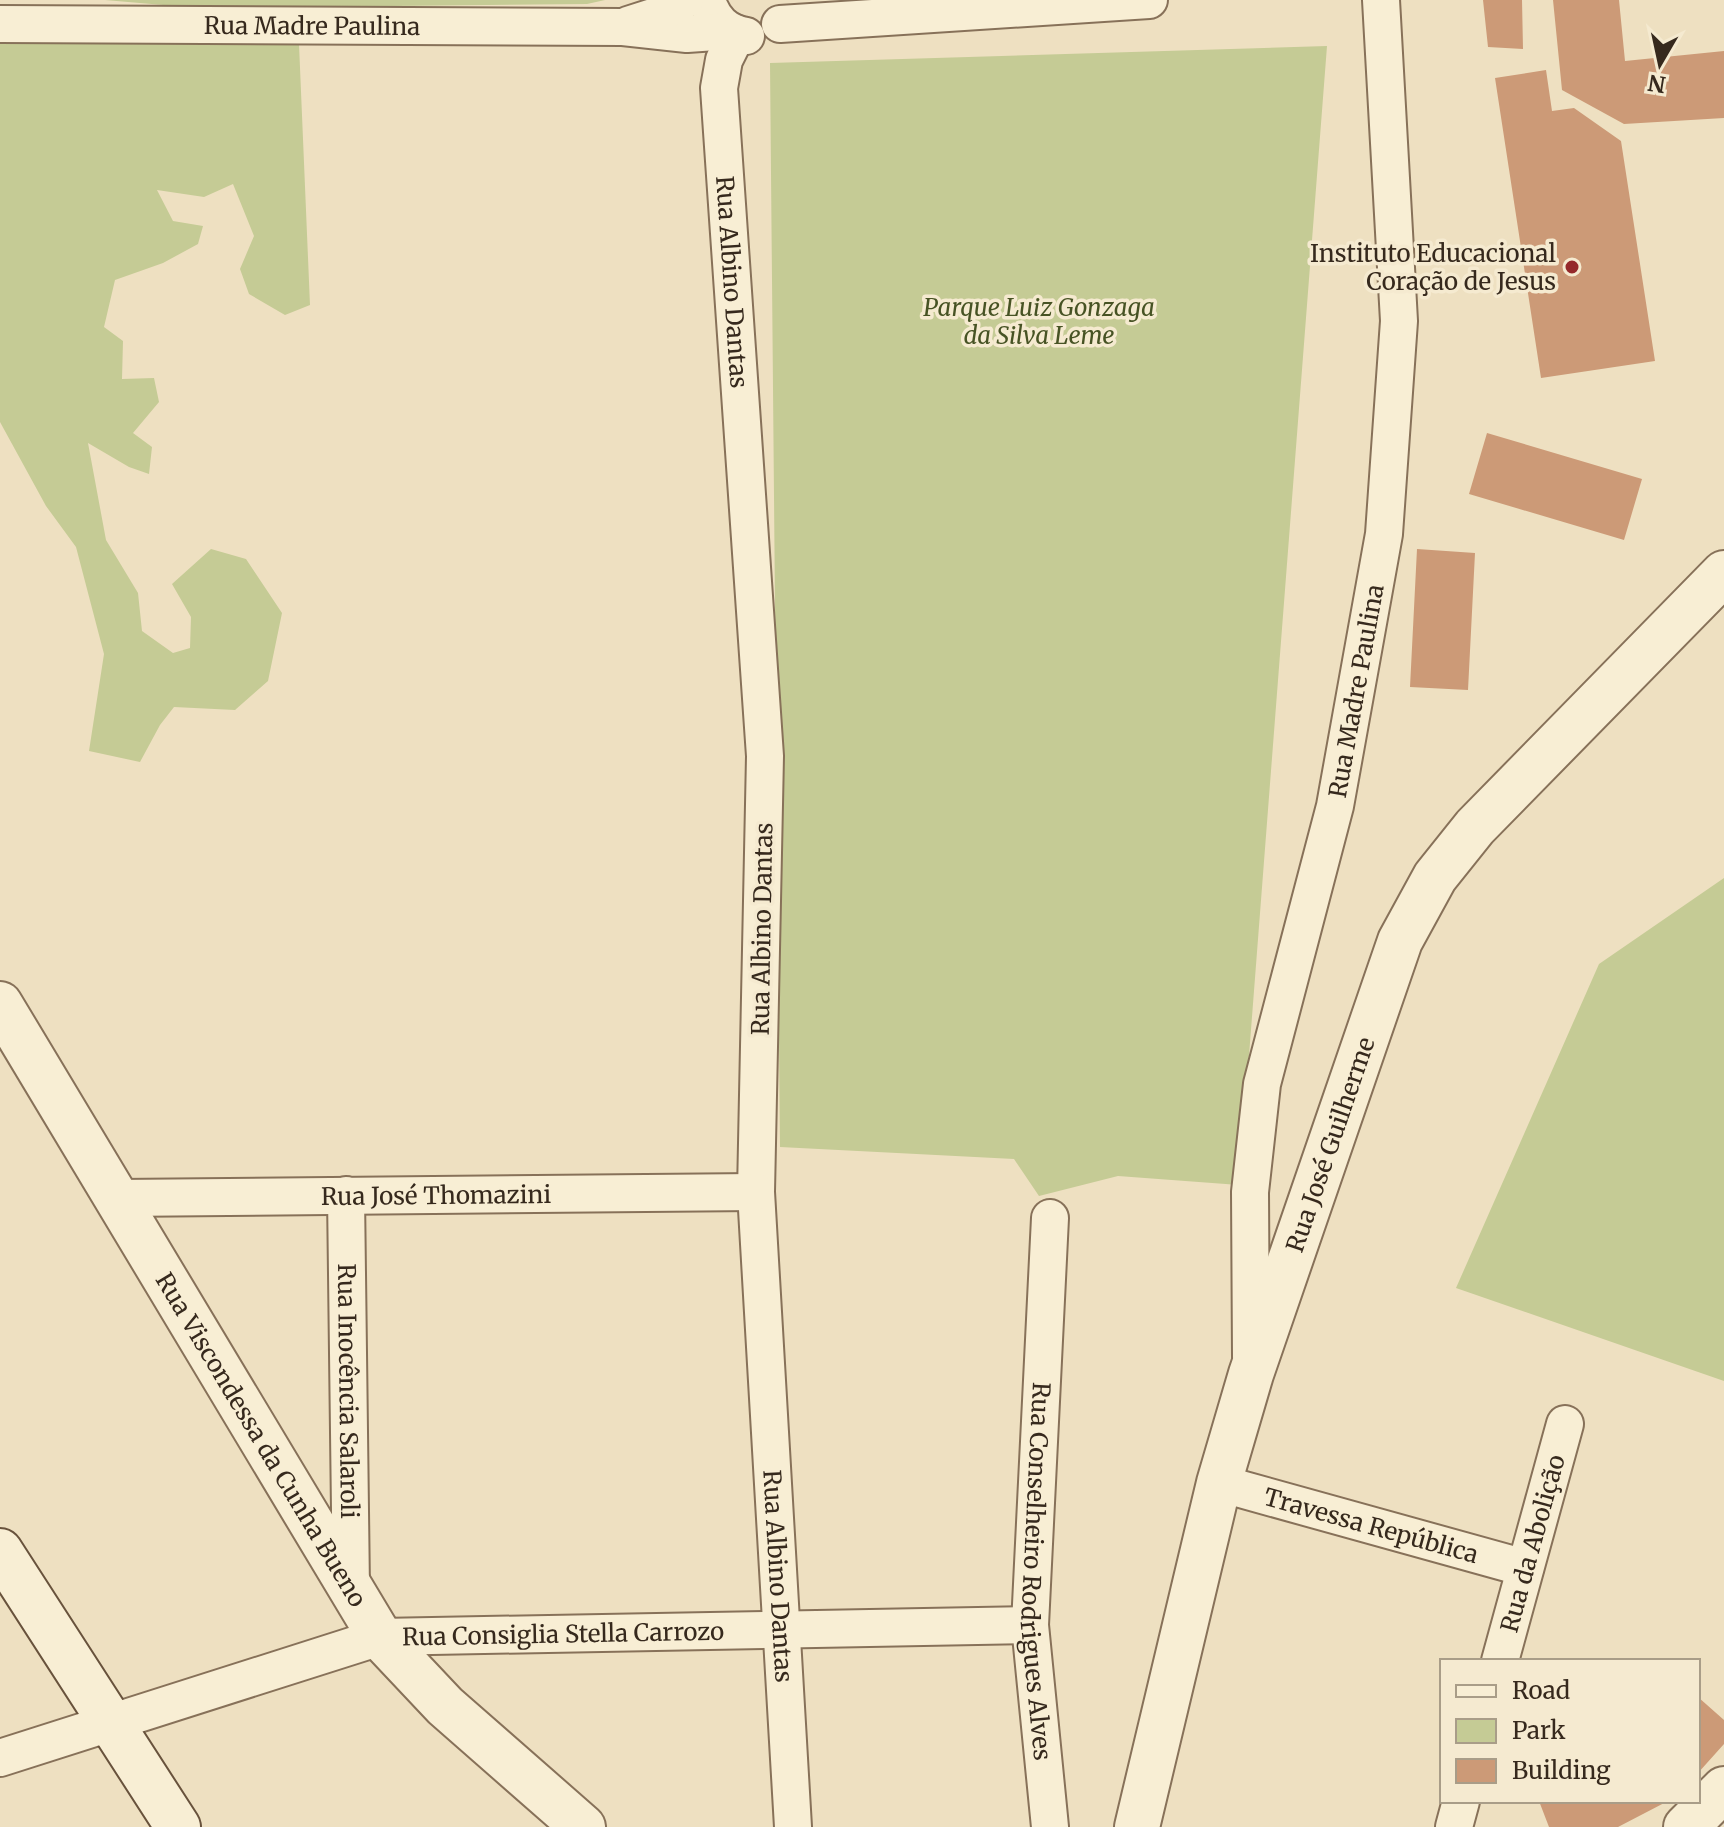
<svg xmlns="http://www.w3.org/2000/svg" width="1724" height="1827" font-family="Merriweather,serif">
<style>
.green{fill:#c5cb95}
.building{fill:#cc9a77}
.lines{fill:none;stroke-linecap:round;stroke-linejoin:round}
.minor-casing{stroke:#877159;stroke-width:40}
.tertiary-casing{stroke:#877159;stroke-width:48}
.secondary-casing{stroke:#68523c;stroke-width:48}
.minor{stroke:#f8eed4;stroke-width:36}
.tertiary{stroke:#f8eed4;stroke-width:44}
.secondary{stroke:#f8eed4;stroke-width:44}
.poi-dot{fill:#95292a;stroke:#f5ead0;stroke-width:3}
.labels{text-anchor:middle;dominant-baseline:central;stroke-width:7;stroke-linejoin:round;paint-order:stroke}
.street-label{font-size:24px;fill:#36291d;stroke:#f5ead0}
.poi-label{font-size:24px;fill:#36291d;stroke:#f5ead0;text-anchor:end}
.park-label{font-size:24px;font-style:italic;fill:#475324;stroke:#f5ead0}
</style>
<rect width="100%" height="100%" fill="#eee0c1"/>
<!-- green -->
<path class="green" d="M105,0H605L587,4L198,8Z
M0,38L299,44L310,305L285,315L249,294L240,269L254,236L233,184L204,197L157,190L173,221L203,226L198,244L163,263L115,280L104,327L123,341L122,379L154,378L159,402L133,433L152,447L149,474L129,467L88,443L106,540L138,593L142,631L173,653L190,648L191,617L172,584L211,549L246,559L282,613L268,681L235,710L174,707L160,725L140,762L89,751L104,654L76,547L46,506L0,422Z
M1327,46L1239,1185L1118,1176L1039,1196L1014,1159L780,1147L770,63Z
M1724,878V1381L1456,1288L1599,964Z"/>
<!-- building -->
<path class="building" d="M1483,0H1522L1523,49L1488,47Z
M1553,0H1619L1625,61L1724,51V118L1624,124L1562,90Z
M1546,70L1552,111L1574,108L1621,141L1655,361L1541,378L1495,78Z
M1487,433L1642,479L1624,540L1469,494Z
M1417,549L1475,553L1468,690L1410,687Z
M1698,1697L1724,1720V1744L1698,1773Z
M1539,1801H1668L1618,1827H1549Z"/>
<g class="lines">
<defs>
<g id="minor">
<path d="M707,0C713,20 725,32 746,36"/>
<path id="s1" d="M0,24L623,27L687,34L730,31"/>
<path d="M780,24L1149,0"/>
<path d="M628,25L659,15L685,0"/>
<path id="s2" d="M737,34L724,60L719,88L765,756L756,1192L793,1827"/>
<path id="s3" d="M346,1195L351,1589"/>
<path id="s4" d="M118,1198L756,1192"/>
<path id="s5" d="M1050,1218L1030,1625L1050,1827"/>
<path id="s6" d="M1251,1357L1250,1192L1262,1084L1335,806L1384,534L1399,321L1381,0"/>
<path id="s7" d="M1219,1483L1525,1568"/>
<path id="s8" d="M1500,1661L1565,1424"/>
<path id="s9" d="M0,1758L380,1637L1030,1625"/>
<path d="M1454,1827L1461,1801"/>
</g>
<g id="tertiary">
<path id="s10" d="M0,1004L380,1637L445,1706L583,1827"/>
<path id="s11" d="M1137,1827L1219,1483L1251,1374L1400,941L1435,877L1475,827L1724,573"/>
<path d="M1686,1827L1724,1789"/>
</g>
<path id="secondary" d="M0,1551L178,1827"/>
</defs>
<!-- minor casing -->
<use href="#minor" class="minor-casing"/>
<!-- tertiary casing -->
<use href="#tertiary" class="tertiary-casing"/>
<!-- secondary casing -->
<use href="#secondary" class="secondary-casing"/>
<!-- minor -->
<use href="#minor" class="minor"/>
<!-- tertiary -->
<use href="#tertiary" class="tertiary"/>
<!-- secondary -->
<use href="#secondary" class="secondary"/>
</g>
<!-- markers -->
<circle class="poi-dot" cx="1572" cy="267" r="8"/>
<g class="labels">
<!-- street labels -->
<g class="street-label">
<text stroke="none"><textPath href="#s1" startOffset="312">Rua Madre Paulina</textPath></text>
<text stroke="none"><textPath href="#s2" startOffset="252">Rua Albino Dantas</textPath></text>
<text stroke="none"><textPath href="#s6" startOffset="678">Rua Madre Paulina</textPath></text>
<text transform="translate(762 929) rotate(-89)">Rua Albino Dantas</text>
<text stroke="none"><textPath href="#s11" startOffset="710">Rua José Guilherme</textPath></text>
<text stroke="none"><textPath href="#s4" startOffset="318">Rua José Thomazini</textPath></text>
<text stroke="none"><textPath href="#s3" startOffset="196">Rua Inocência Salaroli</textPath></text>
<text stroke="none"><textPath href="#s10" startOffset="508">Rua Viscondessa da Cunha Bueno</textPath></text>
<text stroke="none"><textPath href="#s7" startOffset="158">Travessa República</textPath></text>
<text stroke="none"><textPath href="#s8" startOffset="122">Rua da Abolição</textPath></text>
<text stroke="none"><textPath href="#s5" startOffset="354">Rua Conselheiro Rodrigues Alves</textPath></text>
<text stroke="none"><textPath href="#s2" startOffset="1548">Rua Albino Dantas</textPath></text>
<text stroke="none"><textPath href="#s9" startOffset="582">Rua Consiglia Stella Carrozo</textPath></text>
</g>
<!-- poi labels -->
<g class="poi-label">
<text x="1556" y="253">Instituto Educacional<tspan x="1556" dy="28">Coração de Jesus</tspan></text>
</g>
<!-- park labels -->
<g class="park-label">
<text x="1039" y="307">Parque Luiz Gonzaga<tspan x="1039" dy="28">da Silva Leme</tspan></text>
</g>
</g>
<!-- legend -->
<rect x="1440" y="1659" width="260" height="144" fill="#f5ead0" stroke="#a99d88" stroke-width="2"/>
<rect x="1456" y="1685" width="40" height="12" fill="#f8eed4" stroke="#a99d88" stroke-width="2"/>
<text x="1512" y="1699" font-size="24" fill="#36291d">Road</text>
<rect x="1456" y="1719" width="40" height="24" fill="#c5cb95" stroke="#a99d88" stroke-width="2"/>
<text x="1512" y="1739" font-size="24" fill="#36291d">Park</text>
<rect x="1456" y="1759" width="40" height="24" fill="#cc9a77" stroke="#a99d88" stroke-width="2"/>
<text x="1512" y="1779" font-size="24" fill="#36291d">Building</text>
<!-- north arrow -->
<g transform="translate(1660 64) rotate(189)" stroke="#f5ead0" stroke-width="6" paint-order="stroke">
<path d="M0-6L14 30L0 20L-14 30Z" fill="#36291d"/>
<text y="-12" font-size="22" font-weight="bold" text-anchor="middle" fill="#36291d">N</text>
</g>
</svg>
